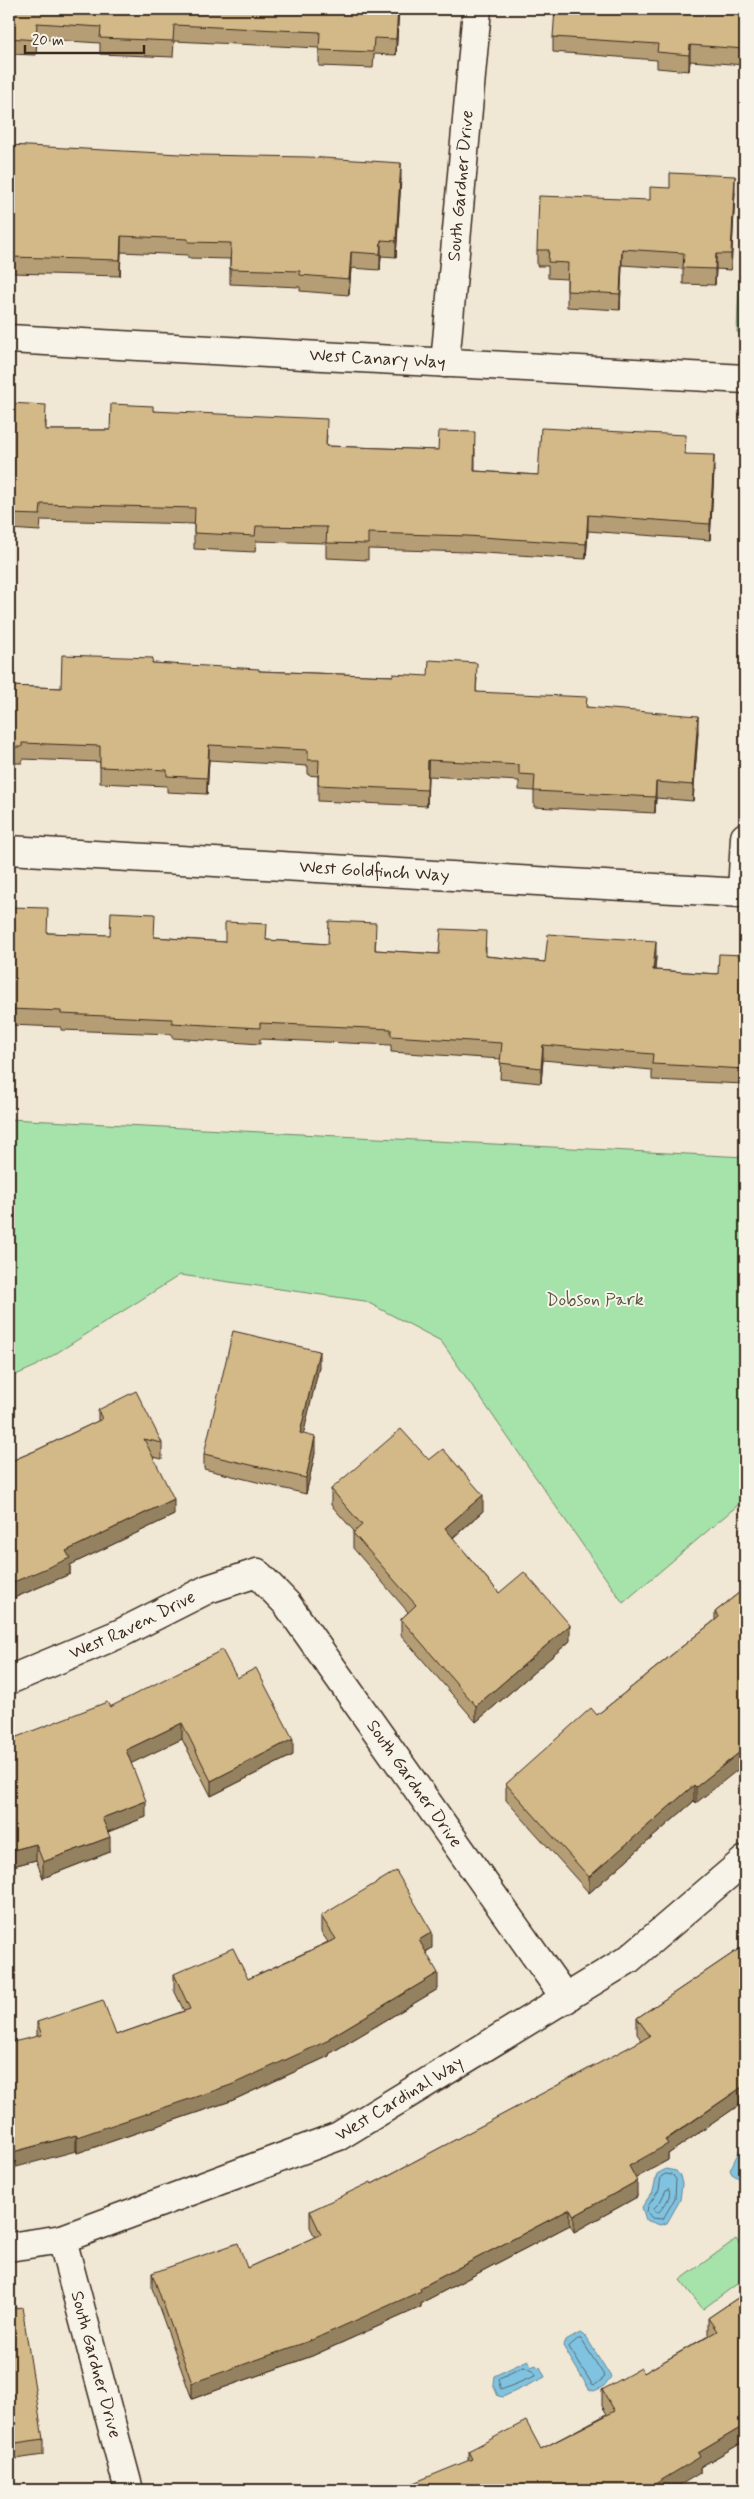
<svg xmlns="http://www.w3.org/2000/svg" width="754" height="2499" font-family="Mynerve,sans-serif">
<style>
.green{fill:#a5e3aa;stroke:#708664}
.water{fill:#80c3e1;stroke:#648693}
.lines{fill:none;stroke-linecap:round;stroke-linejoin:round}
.shore{stroke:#57676c;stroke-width:1}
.street-casing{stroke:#3b2a1e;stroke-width:31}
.street{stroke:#f7f3e8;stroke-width:28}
.wall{fill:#b59e75;stroke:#3b2a1e}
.shaded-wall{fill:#94815f;stroke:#3b2a1e}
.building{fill:#d3b888;stroke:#3b2a1e}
.labels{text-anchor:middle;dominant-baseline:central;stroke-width:4;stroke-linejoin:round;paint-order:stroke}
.street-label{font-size:18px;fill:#3b2a1e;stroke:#f7f3e8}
.park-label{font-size:18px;fill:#565841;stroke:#f7f3e8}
</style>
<rect width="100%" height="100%" fill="#f0e7d5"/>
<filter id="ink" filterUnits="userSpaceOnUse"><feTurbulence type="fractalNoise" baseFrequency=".02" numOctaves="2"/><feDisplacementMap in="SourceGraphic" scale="10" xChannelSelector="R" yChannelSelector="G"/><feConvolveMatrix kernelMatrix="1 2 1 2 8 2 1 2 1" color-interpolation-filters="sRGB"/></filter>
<g filter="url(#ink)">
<!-- green -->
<path class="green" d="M745,127V335L737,332Z
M9,1119L745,1157V1499L623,1603L441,1341L365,1301L180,1275L36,1366L9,1378Z
M736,2239L745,2252V2278L703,2309L680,2280Z"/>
<!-- water -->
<path class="water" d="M745,2139V2182L732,2174L730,2170Z
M666,2169L676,2171L680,2176L682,2184L680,2200L667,2223L660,2225L646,2220L642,2207L653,2191L657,2174Z
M580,2333L586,2337L611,2377L603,2387L594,2391L589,2389L563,2346L564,2342Z
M528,2360L531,2367L536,2365L538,2368L540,2367L545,2377L503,2397L498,2396L493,2385L494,2376Z"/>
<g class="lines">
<!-- shore -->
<path class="shore" d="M666,2174L672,2175L676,2179L675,2198L663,2219L652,2218L647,2212L648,2206L659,2190L661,2177Z
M669,2189C672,2197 664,2206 659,2212H655L654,2208L660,2202L666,2190Z
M578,2339H581L605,2377L595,2385L592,2384L569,2347Z
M524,2367L534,2372L535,2376L501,2390L498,2379Z"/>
<defs>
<g id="street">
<path id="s1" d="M9,339L745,379"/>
<path id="s2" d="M445,363L477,9"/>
<path id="s3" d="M9,850L742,893L745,837"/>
<path id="s4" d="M9,1680L119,1634L208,1589L257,1573L287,1604L566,1999"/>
<path id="s5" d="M62,2239L129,2490"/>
<path id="s6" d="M9,2247L62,2239L339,2136L629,1959L745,1860"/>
</g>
</defs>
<!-- street casing -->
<use href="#street" class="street-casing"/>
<!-- street -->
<use href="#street" class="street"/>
</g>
<!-- wall -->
<path class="wall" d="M9,9H399L396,55L374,54L373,68L319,66V48L174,41L173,57L100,54V43L37,39L36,55L9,54Z
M745,9V65L690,61L689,71L657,68V60L553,52V37Z
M9,145L401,179L396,257L381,256L380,270L351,268L349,295L300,291V287L230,284V259L188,258V255L121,252L120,276L11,273L12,246H9Z
M735,192L731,270L716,269L715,285L683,284V269L622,265L620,310L567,307V279L548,278V266H537V250L650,200Z
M9,403L46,421V430H110L153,411L327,435L326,446L438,450L475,448V471L538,475L686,454L714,471L710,540L588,531L586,559L467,552L368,549V560L326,558V543L256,541L255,552L194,549V524L41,520L40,531L9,529Z
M153,663L259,671L393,676L477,678L476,692L587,707L698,732L693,801L656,798L655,813L534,807V791L519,790V781L428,776L427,806L318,801V776L308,775V766L209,760L207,794L167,792V786L100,783V762L22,759V763H9V686L61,688Z
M9,907L47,933L154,937L225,942L267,940L328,944L376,939L375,950L439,954L486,947V956L545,962L656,957L655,970L718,974L745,955V1084L652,1080V1070L543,1060L541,1083L500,1079L501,1059L391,1052V1045L260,1039V1044L172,1038V1034L61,1030V1027L9,1025Z
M319,1367L303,1434L315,1453L306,1494L204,1469V1454Z
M98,1410L162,1443V1459L153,1457L174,1515L70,1565V1574L9,1600V1462L37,1450L98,1421Z
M429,1460L483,1511L453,1538L499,1593L570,1641L476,1722L401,1635V1619L408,1612L353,1548V1533L354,1531L331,1505V1489Z
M745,1588L696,1803L694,1801L589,1893L506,1800V1784L597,1715L715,1620V1612Z
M237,1678L293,1755L211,1796L182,1739L131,1763L146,1817L108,1832L110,1852L43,1878L36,1860L9,1867L110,1707Z
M321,1916L432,1948L426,1952L438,1989L329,2054V2056L231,2101L77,2153L37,2036V2022L116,2035L184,2011L174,1990V1974L248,1979L328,1942L321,1932Z
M745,1936V2101L668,2154V2160L635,2178L637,2197L574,2232L570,2225L421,2303V2307L312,2356L192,2399L152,2288V2273L247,2268L315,2237L310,2227V2211L372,2184L642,2041L637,2034V2018L742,1947V1938Z
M745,2293V2441L700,2467V2473L468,2460V2451L541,2449L607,2414L602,2406V2390L644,2373L709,2335L708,2334V2318Z
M9,2309L43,2439V2455L9,2460Z"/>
<!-- shaded-wall -->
<path class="shaded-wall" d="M398,9H399L396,55V39Z
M690,45V61L689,71V55Z
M401,163V179L396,257V241Z
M735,176V192L731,270V254Z
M121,236V252L120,276V260Z
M381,240V256L380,270V254Z
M622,249V265L620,310V294Z
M351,252V268L349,295V279Z
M716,254V269L715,285V269Z
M714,455V471L710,540V524Z
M588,515V531L586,559V544Z
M698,716V732L693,801V785Z
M209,745V760L207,794V778Z
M428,760V776L427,806V790Z
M656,782V798L655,813V797Z
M656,941V957L653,986V970Z
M543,1045V1060L541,1083V1068Z
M319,1351V1367L300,1449V1433Z
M315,1437V1453L306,1494V1478Z
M483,1495V1511L445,1544V1528Z
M174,1499V1515L70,1565V1574L9,1600V1584L66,1551Z
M570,1625V1641L476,1722V1706Z
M182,1723V1739L126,1766V1750Z
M293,1739V1755L211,1796V1781Z
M745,1748V1764L696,1803V1787Z
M694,1785V1801L589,1893V1877Z
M146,1801V1817L102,1834V1818Z
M110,1837V1852L43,1878V1862Z
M36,1844V1860L9,1867V1851Z
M432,1932V1948L419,1956V1940Z
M438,1973V1989L329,2054V2056L231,2101L77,2153V2137L329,2038Z
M745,2085V2101L668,2154V2160L629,2182V2166Z
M76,2135V2151L9,2169V2153Z
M637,2181V2197L574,2232V2216Z
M570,2209V2225L421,2303V2307L312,2356L192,2399V2383L420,2288Z
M745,2425V2441L700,2467V2473L672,2490H645L698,2453Z"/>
<!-- building -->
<path class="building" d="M9,9H398L396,39L374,38L373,52L319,50L320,32L174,25L173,41L100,38L101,27L37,23L36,40L9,38Z
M555,9H745V49L690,45L689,55L657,52L658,44L553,37Z
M9,145L199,155L308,157L401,163L396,241L381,240L380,254L351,252L349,279L300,275V271L230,269L231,243L188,242V239L121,236L120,260L11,257L13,230H9Z
M670,173L735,176L731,254H716L715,269L683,268L684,253L622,249L620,294L567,291L568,263L548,262L549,250H537L539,196L650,200V187L670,188Z
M9,403L46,405L45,430H110L111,404L153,406V411L327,419L326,446L438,450L439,431L475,432L474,471L538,475L541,428L686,435L685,454L714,455L710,524L588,515L586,544L467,536L368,533V544L326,543L327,527L256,526L255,536L194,533L195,508L41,504L40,515L9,514Z
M62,655L153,658L152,663L259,669V671L393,676V674L428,676L429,660L477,663L476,692L587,697L586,707L698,716L693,785L656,782L655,797L534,791L535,775L519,774V765L428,760L427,790L318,785L319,760H308V750L209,745L207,778L167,776V770L100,767V746L22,743V747H9V686L61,688Z
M9,907L48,908L47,933L110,935L111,912L155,914L154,937L225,942V922L267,924L266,940L328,944L329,921L376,923L375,950L439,954L441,929L486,931L485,956L545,962L548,934L656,941L653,970L718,974L719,954L745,955V1069L652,1064L653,1054L543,1045L541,1068L500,1063L502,1043L391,1036V1029L260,1023V1028L172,1023V1019L61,1014V1011L9,1009Z
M233,1331L319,1351L300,1433L315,1437L306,1478L204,1454Z
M136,1391L162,1443L144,1439L174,1499L66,1551L70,1558L9,1584V1462L37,1450L102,1419L98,1410Z
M401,1429L429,1460L443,1449L483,1495L445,1528L499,1593L524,1572L570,1625L476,1706L401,1619L416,1605L353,1533L362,1525L331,1489Z
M745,1588V1748L696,1787L694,1785L589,1877L506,1784L591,1708L597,1715L719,1617L715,1612Z
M222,1650L237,1678L256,1668L293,1739L211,1781L182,1723L126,1750L146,1801L102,1818L110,1837L43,1862L36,1844L9,1851V1740L107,1702L110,1707Z
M396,1871L432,1932L419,1940L438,1973L329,2038V2040L231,2085L77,2137L76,2135L9,2153V2043L42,2035L37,2022L103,2000L116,2035L190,2009L174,1974L233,1948L248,1979L336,1939L321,1916Z
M745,1936V1942L742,1938Z
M745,1945V2085L665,2140L668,2144L629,2166L637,2181L574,2216L570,2209L420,2288L421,2291L312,2340L192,2383L152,2273L238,2243L247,2268L321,2234L310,2211L371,2182L372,2184L650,2036L637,2018Z
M745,2293V2425L698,2453L700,2457L645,2490H396L472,2459L468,2451L526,2421L541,2449L615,2411L602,2390L641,2368L644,2373L717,2331L708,2318Z
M22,2307L43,2439L9,2444V2309Z"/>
</g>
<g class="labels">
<!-- street labels -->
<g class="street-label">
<text stroke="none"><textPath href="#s2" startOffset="178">South Gardner Drive</textPath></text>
<text stroke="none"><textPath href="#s1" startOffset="369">West Canary Way</textPath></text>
<text stroke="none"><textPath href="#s3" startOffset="366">West Goldfinch Way</textPath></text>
<text stroke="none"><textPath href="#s4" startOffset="135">West Raven Drive</textPath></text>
<text stroke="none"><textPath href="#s4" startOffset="534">South Gardner Drive</textPath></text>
<text stroke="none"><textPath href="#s6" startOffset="420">West Cardinal Way</textPath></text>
<text stroke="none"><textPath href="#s5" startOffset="130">South Gardner Drive</textPath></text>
</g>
<!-- park labels -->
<g class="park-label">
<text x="595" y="1300">Dobson Park</text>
</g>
</g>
<!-- margin -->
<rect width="754" height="2499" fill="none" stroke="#f7f3e8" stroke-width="30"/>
<rect x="15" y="15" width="724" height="2469" fill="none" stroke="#3b2a1e" stroke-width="2" filter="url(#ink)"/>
<!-- scale -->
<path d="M25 45v8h119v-8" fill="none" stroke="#3b2a1e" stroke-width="2.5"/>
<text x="32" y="45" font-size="15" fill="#3b2a1e" stroke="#f7f3e8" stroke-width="4" paint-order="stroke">20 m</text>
</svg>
